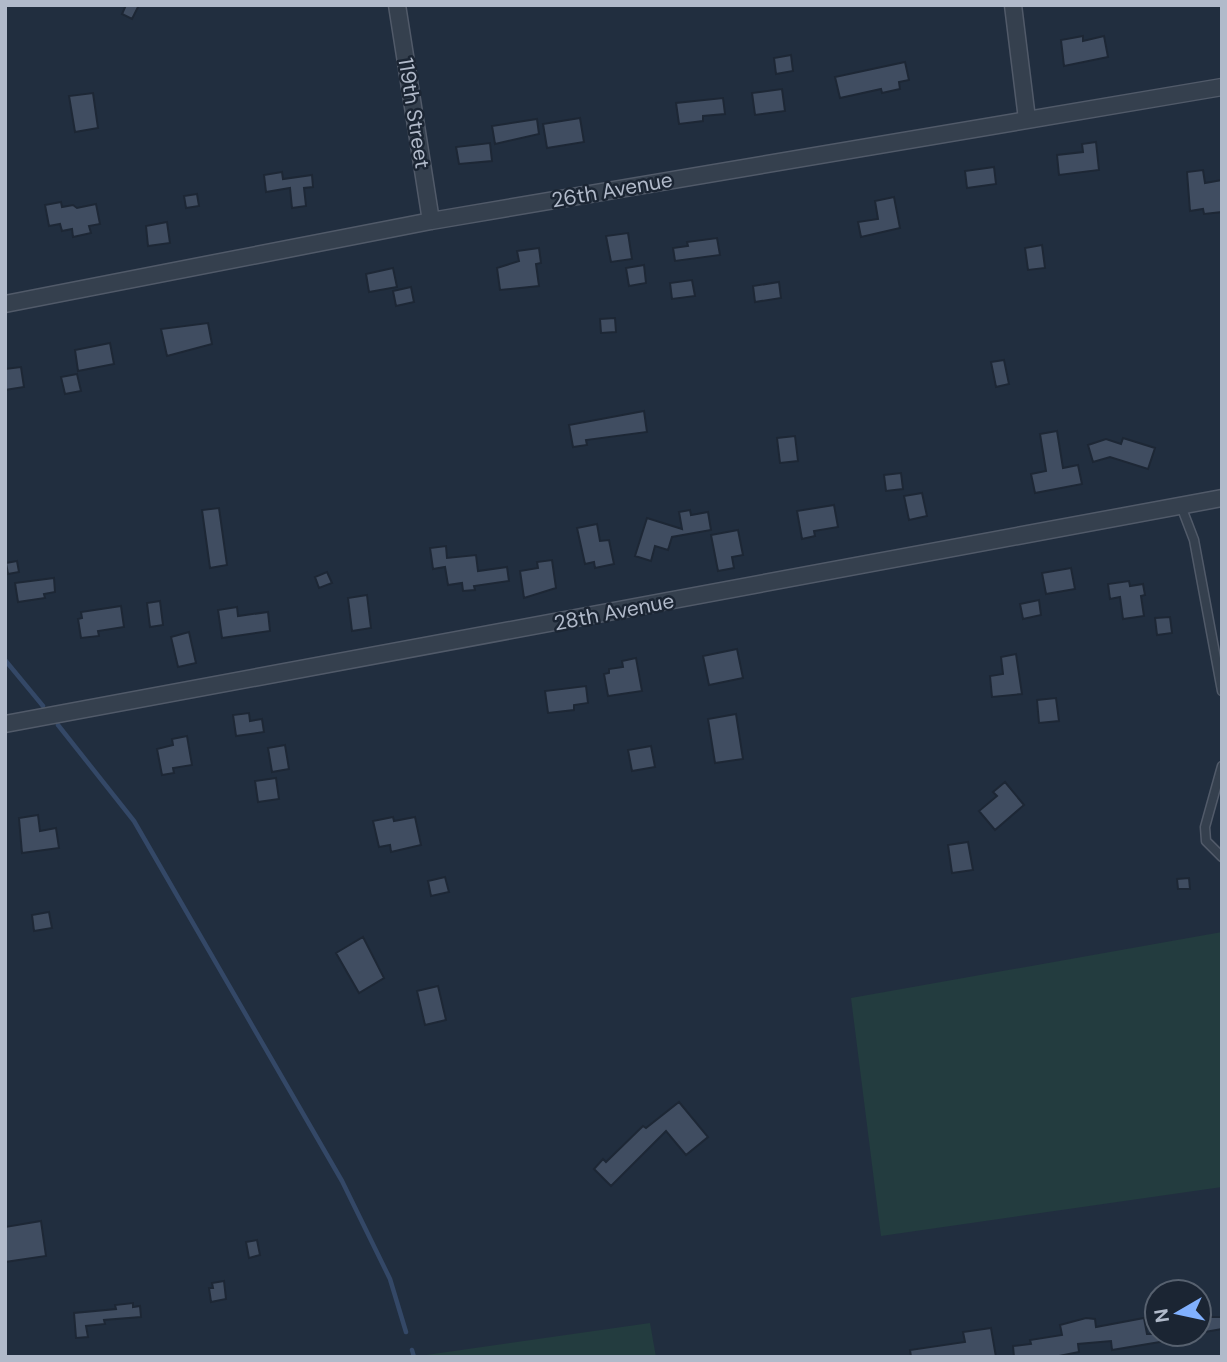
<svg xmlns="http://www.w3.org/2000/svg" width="1227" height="1362" font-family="'DM Sans',sans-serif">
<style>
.green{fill:#233c3f}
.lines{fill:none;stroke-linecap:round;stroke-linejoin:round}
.stream{stroke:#344867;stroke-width:4.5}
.building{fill:#404d61;stroke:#1d2735;stroke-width:2}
.service-casing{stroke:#515a69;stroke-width:11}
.minor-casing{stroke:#515a69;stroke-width:19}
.service{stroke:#35404e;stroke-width:8}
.minor{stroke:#35404e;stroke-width:16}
.labels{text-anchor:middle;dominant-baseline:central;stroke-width:5;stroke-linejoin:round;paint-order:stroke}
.street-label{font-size:21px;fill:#b1baca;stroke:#1b2533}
</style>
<rect width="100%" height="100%" fill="#212e3f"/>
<!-- green -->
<path class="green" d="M1222,932V1187L881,1236L851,998Z
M650,1323L656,1357H412Z"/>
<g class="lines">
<!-- stream -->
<path class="stream" d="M5,660L43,706
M58,725L134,821L342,1181L390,1279L406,1332
M412,1350L414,1357"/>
</g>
<!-- building -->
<path class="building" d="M126,5H139L132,19L122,14Z
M1083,36V41L1104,36L1108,57L1064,66L1061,40Z
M791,55L793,71L776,74L774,58Z
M905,62L909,80L899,82L900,89L882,93L881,89L840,98L835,77Z
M782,89L785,111L755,115L752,93Z
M93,93L98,128L75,132L69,96Z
M723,98L725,114L703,116V121L679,124L676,103Z
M580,118L584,142L547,148L543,124Z
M537,119L539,134L495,144L492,126Z
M1096,142L1099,170L1059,175L1057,155L1083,152L1082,144Z
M490,143L492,161L459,164L456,147Z
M994,167L996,184L967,188L965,171Z
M1203,170L1205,183L1222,180V212L1204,214L1203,209L1190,211L1187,172Z
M282,172L283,179L312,175L313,187L304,188L306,206L292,208L290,188L266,192L264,175Z
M197,194L199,206L186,208L184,196Z
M894,197L900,228L861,237L858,222L878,219L875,201Z
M61,202L62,207L73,205L77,208L96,204L100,224L89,226L91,233L73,237L72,229L62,231L60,224L49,226L45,205Z
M167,222L170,243L148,246L146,226Z
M628,233L632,259L611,262L606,236Z
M717,238L720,255L675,261L673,248L688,246L687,242Z
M1042,245L1045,268L1028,270L1025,248Z
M539,248L541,263L536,264L539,286L500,290L497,268L519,261L517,251Z
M644,265L646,283L629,286L626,268Z
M393,268L397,287L369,292L366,274Z
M692,280L695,296L672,299L670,283Z
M779,282L781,298L755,302L753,286Z
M411,287L414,302L396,306L393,291Z
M615,318L616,332L601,333L600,319Z
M208,323L212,344L167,356L161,329Z
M110,343L114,364L78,371L75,350Z
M1004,360L1009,384L996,387L991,362Z
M21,367L24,387L5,390V369Z
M77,374L81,391L65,394L61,377Z
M644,411L647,432L586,440L587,445L573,447L569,425Z
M1057,431L1063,468L1078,465L1082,484L1035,493L1031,474L1046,471L1040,434Z
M795,436L798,461L780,463L777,438Z
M1123,438L1155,448L1148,469L1110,457L1093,462L1088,445L1106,439L1121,444Z
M901,473L903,489L886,491L884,475Z
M922,493L927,516L909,520L904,496Z
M834,505L838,527L814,531L815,536L802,539L797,511Z
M219,508L227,565L210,568L202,510Z
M690,510L691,515L708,512L711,530L672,537L668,550L655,546L651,561L635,556L647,518L682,529L679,512Z
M597,524L600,541L609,540L614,564L595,568L594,562L585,564L577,528Z
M738,530L743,555L732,557L734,568L718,571L711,535Z
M446,546L447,558L476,555L478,571L507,567L509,581L474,586L475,590L463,591L462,583L448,585L445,567L433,569L430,548Z
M552,560L556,588L524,598L520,571L538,568L537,562Z
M17,561L19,572L8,574L6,563Z
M1071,568L1075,589L1046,594L1042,573Z
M327,572L332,583L319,588L315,577Z
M54,578L55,592L44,594L45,598L18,602L15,583Z
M1129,581L1130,586L1143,584L1145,595L1141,596L1144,616L1123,619L1120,597L1110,599L1108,584Z
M367,595L371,628L352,631L348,598Z
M1039,600L1041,615L1023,619L1020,604Z
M160,601L163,625L150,627L147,603Z
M121,606L124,627L98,631L99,636L81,638L78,619L82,618L81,612Z
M237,607L238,616L268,612L270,631L222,638L218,610Z
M1170,617L1172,633L1157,635L1155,618Z
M189,632L196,663L178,667L171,637Z
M737,649L743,678L709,685L703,656Z
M1016,654L1022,694L992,697L990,676L1003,674L1001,657Z
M636,658L642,691L608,696L604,674L609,673V669L623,667L622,661Z
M586,686L588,703L574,705V710L548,713L545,691Z
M1056,698L1059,721L1039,723L1037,700Z
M249,713L250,721L262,719L264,732L236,736L233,715Z
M736,714L743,759L715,763L708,719Z
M187,736L192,765L173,768L174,773L162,775L157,749L173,745L172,739Z
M285,745L289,769L272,772L268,748Z
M651,746L655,767L632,771L628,750Z
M276,778L279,799L258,802L255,781Z
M1005,782L1024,805L995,830L979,811L997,796L993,792Z
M38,815L40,831L56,828L59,848L22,853L19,818Z
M393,817L394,821L415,817L421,845L391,852L390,845L379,847L373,821Z
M968,842L973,870L952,873L948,845Z
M445,877L449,892L431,896L428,881Z
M1189,878L1190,889H1178L1177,879Z
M49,912L52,928L34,931L32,915Z
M363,937L384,978L359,993L336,953Z
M438,986L446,1020L425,1025L417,991Z
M679,1102L708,1137L686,1155L666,1131L611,1186L594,1169L603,1159L606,1162L643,1126L646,1128Z
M41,1221L46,1256L5,1262V1227Z
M257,1240L260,1255L249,1258L246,1242Z
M224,1281L226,1299L211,1302L209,1288H213L212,1283Z
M133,1303V1307L140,1306L141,1317L104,1320L105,1324L86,1326L88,1337L76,1338L74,1313L116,1309L115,1305Z
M1199,1317H1222V1329L1199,1333Z
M1086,1318L1095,1319L1096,1327L1144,1318L1147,1334H1171L1172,1340L1112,1350L1111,1341L1078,1344L1079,1352L1054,1357H1014L1013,1346L1031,1344L1030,1340L1062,1335L1060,1325Z
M991,1328L996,1357H911L910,1350L965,1342L963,1332Z"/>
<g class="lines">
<defs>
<path id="service" d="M1181,506L1194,540L1222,691
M1222,766L1205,827L1206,841L1222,857"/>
<path id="minor" d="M397,5L431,221
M1013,5L1027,119
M5,304L431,221L1222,87
M5,724L1222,498"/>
</defs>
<!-- service casing -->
<use href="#service" class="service-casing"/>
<!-- minor casing -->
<use href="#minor" class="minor-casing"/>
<!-- service -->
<use href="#service" class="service"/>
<!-- minor -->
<use href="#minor" class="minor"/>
</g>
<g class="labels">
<!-- street labels -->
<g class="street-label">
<text transform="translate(414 113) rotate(81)">119th Street</text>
<text transform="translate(612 190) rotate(-10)">26th Avenue</text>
<text transform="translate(614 612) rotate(-11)">28th Avenue</text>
</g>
</g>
<!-- border -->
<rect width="1227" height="1362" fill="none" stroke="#b1baca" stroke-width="14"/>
<!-- north arrow -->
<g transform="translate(1178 1313) rotate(261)"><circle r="33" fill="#1b2533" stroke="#57616f" stroke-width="2"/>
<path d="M0-5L12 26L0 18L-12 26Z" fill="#81b1ff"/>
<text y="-10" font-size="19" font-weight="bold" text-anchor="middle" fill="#b1baca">N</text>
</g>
</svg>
